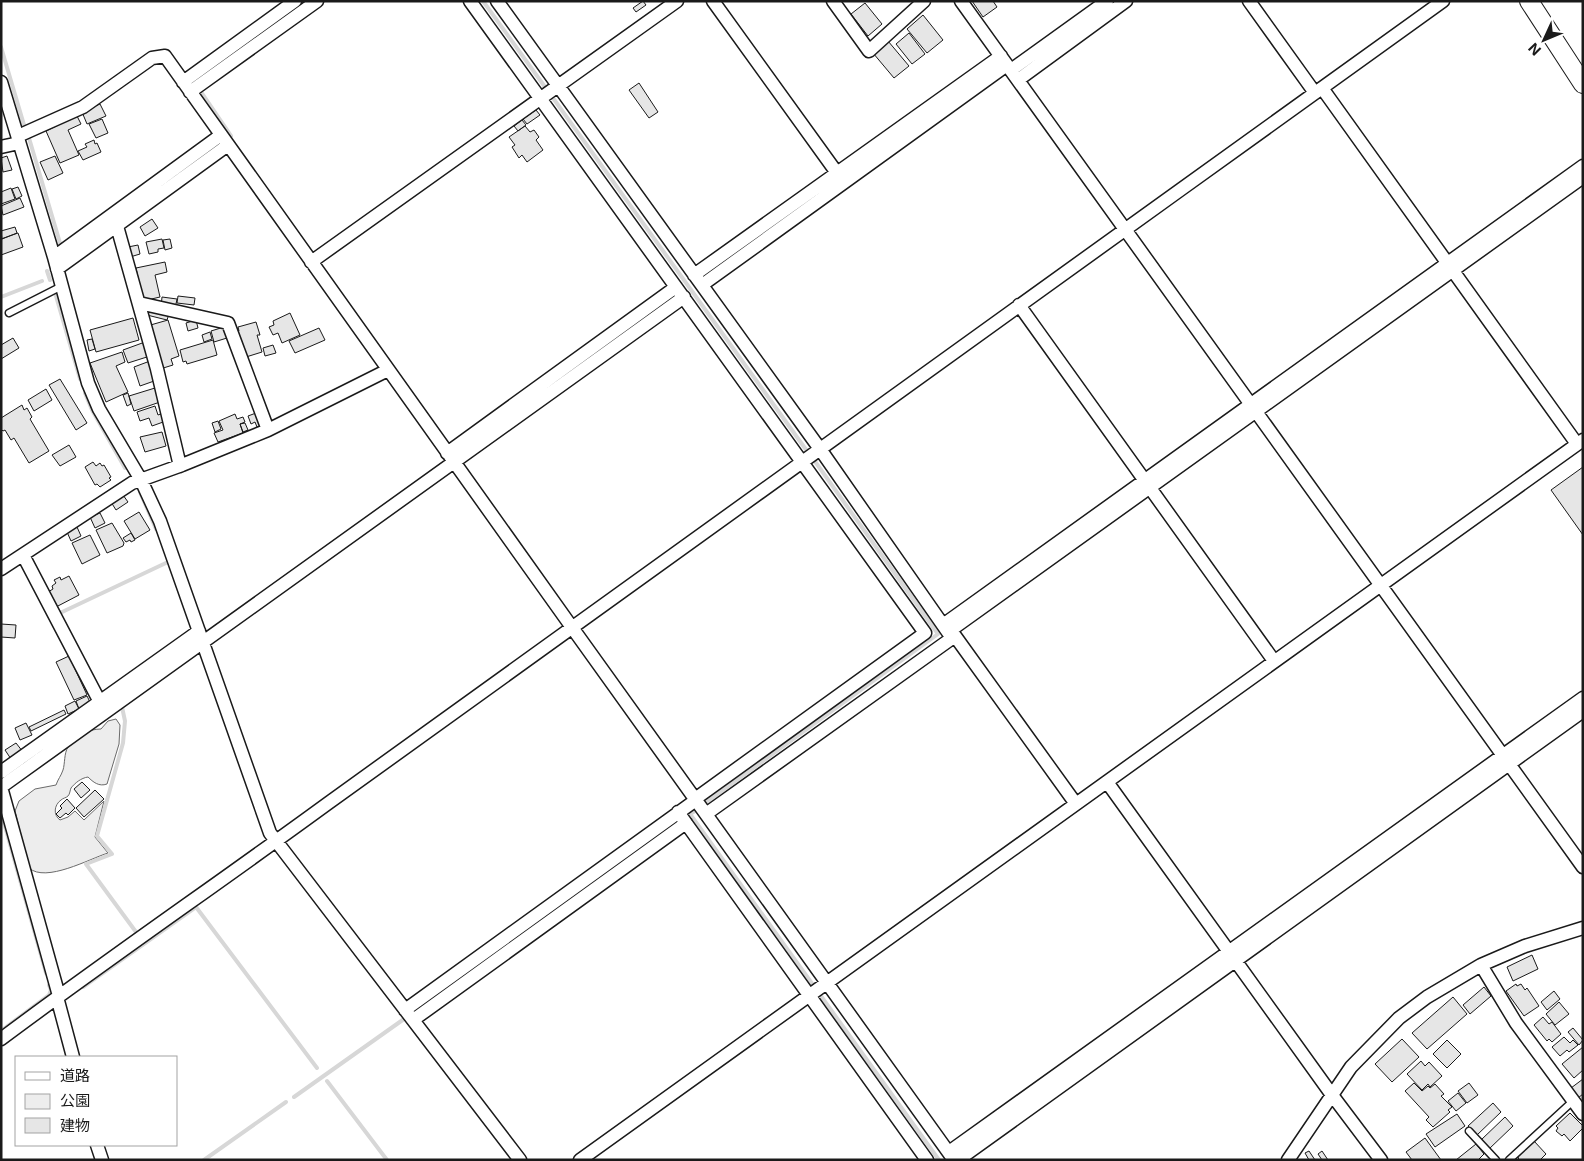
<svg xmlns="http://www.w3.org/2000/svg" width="1584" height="1161" font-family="Inter,'Noto Sans JP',sans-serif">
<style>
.green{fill:#ededed;stroke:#6a6a6a}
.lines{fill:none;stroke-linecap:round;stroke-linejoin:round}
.stream{stroke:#d7d7d7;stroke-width:4}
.building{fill:#e6e6e6;stroke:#1a1a1a}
.service-casing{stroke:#1a1a1a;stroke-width:9}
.minor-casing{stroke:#1a1a1a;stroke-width:15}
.secondary-casing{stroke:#1a1a1a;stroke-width:20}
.service{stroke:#fff;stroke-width:6}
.minor{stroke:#fff;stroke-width:12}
.secondary{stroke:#fff;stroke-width:18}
</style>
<rect width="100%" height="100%" fill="#fff"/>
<!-- green -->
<path class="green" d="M116,719L120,725L119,744L107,784C99,787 93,782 88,777C81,778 75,783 71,788C70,790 70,794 68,796C66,798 63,798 61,800C54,805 53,815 60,820L68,817L75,811L84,820L104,801L95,837L108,853C89,859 46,883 29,868L15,811L19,801L35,789L56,785C58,779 61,776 63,770C65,764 64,753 68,747C75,736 88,729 101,729L108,721Z"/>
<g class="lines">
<!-- stream -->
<path class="stream" d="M483,1L545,87
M1,47L24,125
M201,92L231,136
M553,98L807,451
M29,138L60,243
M47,271L50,280
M56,296L80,379
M1,297L42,281
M85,393L92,410L125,468
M140,492L156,529
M60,613L168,562
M122,707L125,721L123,743L97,836L112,854L86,864L136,932
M705,803L938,634L814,460
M695,811L690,814L939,1160
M1,812L46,973
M83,987L196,907L317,1068
M1,1031L49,995L51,990L49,985
M327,1081L387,1160
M294,1097L404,1019
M204,1160L286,1102"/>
</g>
<!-- building -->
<path class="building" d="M643,1L646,5L636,12L633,8Z
M972,1H993L997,7L983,17Z
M865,3L882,24L868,36L851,14Z
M923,15L943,40L927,53L907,29Z
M909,33L925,54L912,64L896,44Z
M888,41L909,66L894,78L873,53Z
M639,83L658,112L649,118L629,90Z
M100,104L106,116L87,124L82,112Z
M536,110L540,115L527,124L523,119Z
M77,116L81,124L68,130L79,155L60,163L46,131Z
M102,119L108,133L96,138L89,124Z
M522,120L526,125L518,131L514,126Z
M525,126L530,132L534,130L539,137L536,140L543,150L527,162L522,155L519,158L512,147L515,145L509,137Z
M94,140L95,144L97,143L101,152L83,160L78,151L87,147L85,144Z
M7,156L12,170L3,172L1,158Z
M55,156L63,173L48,180L40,162Z
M18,187L22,196L16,199L12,189Z
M11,188L15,199L1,204V192Z
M20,198L24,207L3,215L1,206Z
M152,219L158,228L145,236L140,227Z
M15,227L17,233L2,239L1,231Z
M18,233L23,247L1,255V239Z
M162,239L164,248L158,249V252L149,254L146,242Z
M170,239L172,248L165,250L163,240Z
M138,245L140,254L130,257L128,247Z
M165,262L167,272L155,275L160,297L143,301L136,268Z
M178,296L195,298L194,305L177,303Z
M162,297L177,299L175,309L161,307Z
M148,309L169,314L167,320L147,315Z
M290,313L300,335L282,343L278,333L273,335L269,327L274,325L273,321Z
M133,318L139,340L96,352L90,330Z
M168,320L179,356L171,359L173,365L160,369L147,326Z
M196,320L198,328L188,331L186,323Z
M256,322L260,335H257L262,352L246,357L241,339H239L237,331H239L238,327Z
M224,327L227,338L214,342L211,331Z
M319,328L325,340L295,353L289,341Z
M210,332L212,339L204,342L202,335Z
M13,338L19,348L1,359V345Z
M92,339L95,349L89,351L87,340Z
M213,340L217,355L187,364L186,361L183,362L180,350Z
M145,342L150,356L128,363L123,350Z
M273,345L276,353L265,356L263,348Z
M122,352L125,362L116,366L128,392L106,402L90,363Z
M150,361L157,380L140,386L134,367Z
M60,379L87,423L76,430L49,385Z
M155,388L160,402L134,411L129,396Z
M46,389L52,400L34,411L28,400Z
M128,393L131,404L127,406L123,395Z
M22,405L24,410L27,408L32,417L30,419L49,451L29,463L14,438L11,440L5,430L3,431L1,429V418Z
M155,406L158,415L163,413L166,421L152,426L149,418L140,421L137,412Z
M256,413L261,425L257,427L255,422L251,424L248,416Z
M235,414L237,419L243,417L245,422L240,424L243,433L218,442L214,433L223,430L219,421Z
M218,421L221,429L215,432L212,423Z
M245,423L248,430L243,432L240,424Z
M162,432L166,446L145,452L140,437Z
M69,445L76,457L60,466L52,455Z
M93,462L96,466L100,463L102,466L104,465L111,477L109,478L111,480L100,487L97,484L95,485L85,467Z
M1583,467V535L1551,490Z
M123,495L128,502L116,510L111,502Z
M139,512L150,530L135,539L124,521Z
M100,513L105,523L95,528L90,517Z
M112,523L124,543L123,546L107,553L96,530Z
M77,527L81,536L71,541L67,532Z
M131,533L135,540L131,542L130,540L126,542L123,538Z
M90,535L100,555L82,564L72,543Z
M69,576L79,595L56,607L48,592L53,589L52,586L56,583L54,580L60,577L61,580Z
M1,624L16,625L15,638L1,637Z
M69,656L87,695L74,700L56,662Z
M87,696L91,704L79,709L76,701Z
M75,701L79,709L68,714L65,706Z
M64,710L66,714L31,731L29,727Z
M26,723L32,735L20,740L15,728Z
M16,743L23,752L11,759L5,750Z
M82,782L90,790L81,798L74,789Z
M95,790L104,799L84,817L76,808Z
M67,799L75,808L68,815L66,813L60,818L56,814L62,808L60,806Z
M1532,955L1538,969L1513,981L1507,967Z
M1516,984L1517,986L1521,984L1525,990L1527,988L1539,1006L1524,1016L1506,991Z
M1484,987L1491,996L1470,1014L1463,1005Z
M1554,991L1560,999L1547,1010L1541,1002Z
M1453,997L1467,1014L1427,1049L1412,1033Z
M1559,1002L1569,1014L1555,1025L1546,1014Z
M1543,1017L1549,1024L1552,1022L1561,1034L1552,1042L1549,1039L1547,1041L1534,1025Z
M1573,1028L1583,1040L1579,1045L1568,1032Z
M1564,1037L1570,1043L1573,1040L1578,1045L1569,1052L1567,1050L1560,1056L1552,1047Z
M1402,1039L1419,1057L1392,1082L1375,1064Z
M1447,1040L1461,1054L1447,1068L1433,1054Z
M1583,1047V1070L1574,1078L1562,1064Z
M1421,1061L1425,1066L1429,1062L1442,1076L1430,1087L1428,1084L1422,1090L1407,1074Z
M1583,1079V1094L1578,1098L1571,1088Z
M1414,1083L1422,1091L1428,1086L1430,1088L1435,1084L1444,1094L1441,1096L1452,1107L1448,1110L1450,1112L1433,1127L1426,1120L1429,1117L1405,1091Z
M1469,1083L1478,1095L1467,1103L1458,1091Z
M1458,1093L1466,1103L1456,1111L1448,1101Z
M1493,1103L1501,1112L1477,1135L1468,1126Z
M1570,1113L1583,1126V1128L1570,1141L1564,1134L1562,1136L1556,1131L1558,1128L1556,1126Z
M1457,1114L1465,1126L1435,1147L1426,1134Z
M1505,1117L1513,1126L1489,1149L1481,1140Z
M1425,1138L1441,1160H1412L1406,1152Z
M1534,1141L1546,1154L1540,1160H1517L1519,1158L1517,1157Z
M1476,1144L1484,1154L1478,1160H1456Z
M1309,1151L1315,1160H1309L1305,1153Z
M1322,1151L1328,1160H1322L1318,1154Z"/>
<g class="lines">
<defs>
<path id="service" d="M9,313L62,286
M1469,1131L1496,1160
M1509,1160L1573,1101"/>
<path id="minor" d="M470,1L925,633L695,799
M497,1L820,449L952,638
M713,1L837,173
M833,1L869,51L924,1
M961,1L1583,867
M1249,1L1315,93
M1011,70L1107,1
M1018,80L1126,1
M1,82L54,257L88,383L99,409L141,480L160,521L270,833L520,1160
M183,82L295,1
M1322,88L1577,444
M190,92L317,1
M18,136L83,107L152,58L165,56L571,626L954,1160
M1,147L19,143
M117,226L157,369L180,466
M54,257L221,135
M311,262L677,1
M57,269L228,145
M694,275L1001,56
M702,285L1007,65
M139,303L228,323L268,430
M1019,305L1274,661
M447,453L676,287
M23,555L103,708
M1,569L132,483L182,465L268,430L388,370
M943,625L1583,166
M948,632L1583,177
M1,772L199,631
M1107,782L1332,1095L1381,1160
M1,787L684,297
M1,787L59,996
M678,812L927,1160
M706,814L955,636L1076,804
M1481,965L1516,1023L1583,1114
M57,997L73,1057
M405,1010L696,800
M413,1020L686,823
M1,1039C108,959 219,883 327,804C697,535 1071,269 1443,1
M97,1145L102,1160
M949,1152L1583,698
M580,1160L1583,440
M958,1160L1583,711
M1288,1160L1351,1067L1399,1018L1427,997L1481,965L1525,946L1583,928"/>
<path id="secondary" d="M1529,1L1583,84"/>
</defs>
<!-- service casing -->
<use href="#service" class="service-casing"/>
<!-- minor casing -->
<use href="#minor" class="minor-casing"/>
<!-- secondary casing -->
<use href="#secondary" class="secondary-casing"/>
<!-- service -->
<use href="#service" class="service"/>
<!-- minor -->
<use href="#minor" class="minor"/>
<!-- secondary -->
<use href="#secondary" class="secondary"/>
</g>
<!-- border -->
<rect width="1584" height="1161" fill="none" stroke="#1a1a1a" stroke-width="5"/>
<!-- legend -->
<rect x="15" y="1056" width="162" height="90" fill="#ffffff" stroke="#a3a3a3"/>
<rect x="25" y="1072" width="25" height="8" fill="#ffffff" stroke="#a3a3a3"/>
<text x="60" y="1081" font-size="15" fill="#1a1a1a">道路</text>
<rect x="25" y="1094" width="25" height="15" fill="#ededed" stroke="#a3a3a3"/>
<text x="60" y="1106" font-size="15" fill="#1a1a1a">公園</text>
<rect x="25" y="1118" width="25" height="15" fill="#e6e6e6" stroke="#a3a3a3"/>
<text x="60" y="1131" font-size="15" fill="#1a1a1a">建物</text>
<!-- north arrow -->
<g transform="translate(1544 40) rotate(226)" stroke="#ffffff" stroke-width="4" paint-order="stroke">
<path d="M0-4L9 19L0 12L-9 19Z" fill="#1a1a1a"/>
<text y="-8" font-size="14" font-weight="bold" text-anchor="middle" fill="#1a1a1a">N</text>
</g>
</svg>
